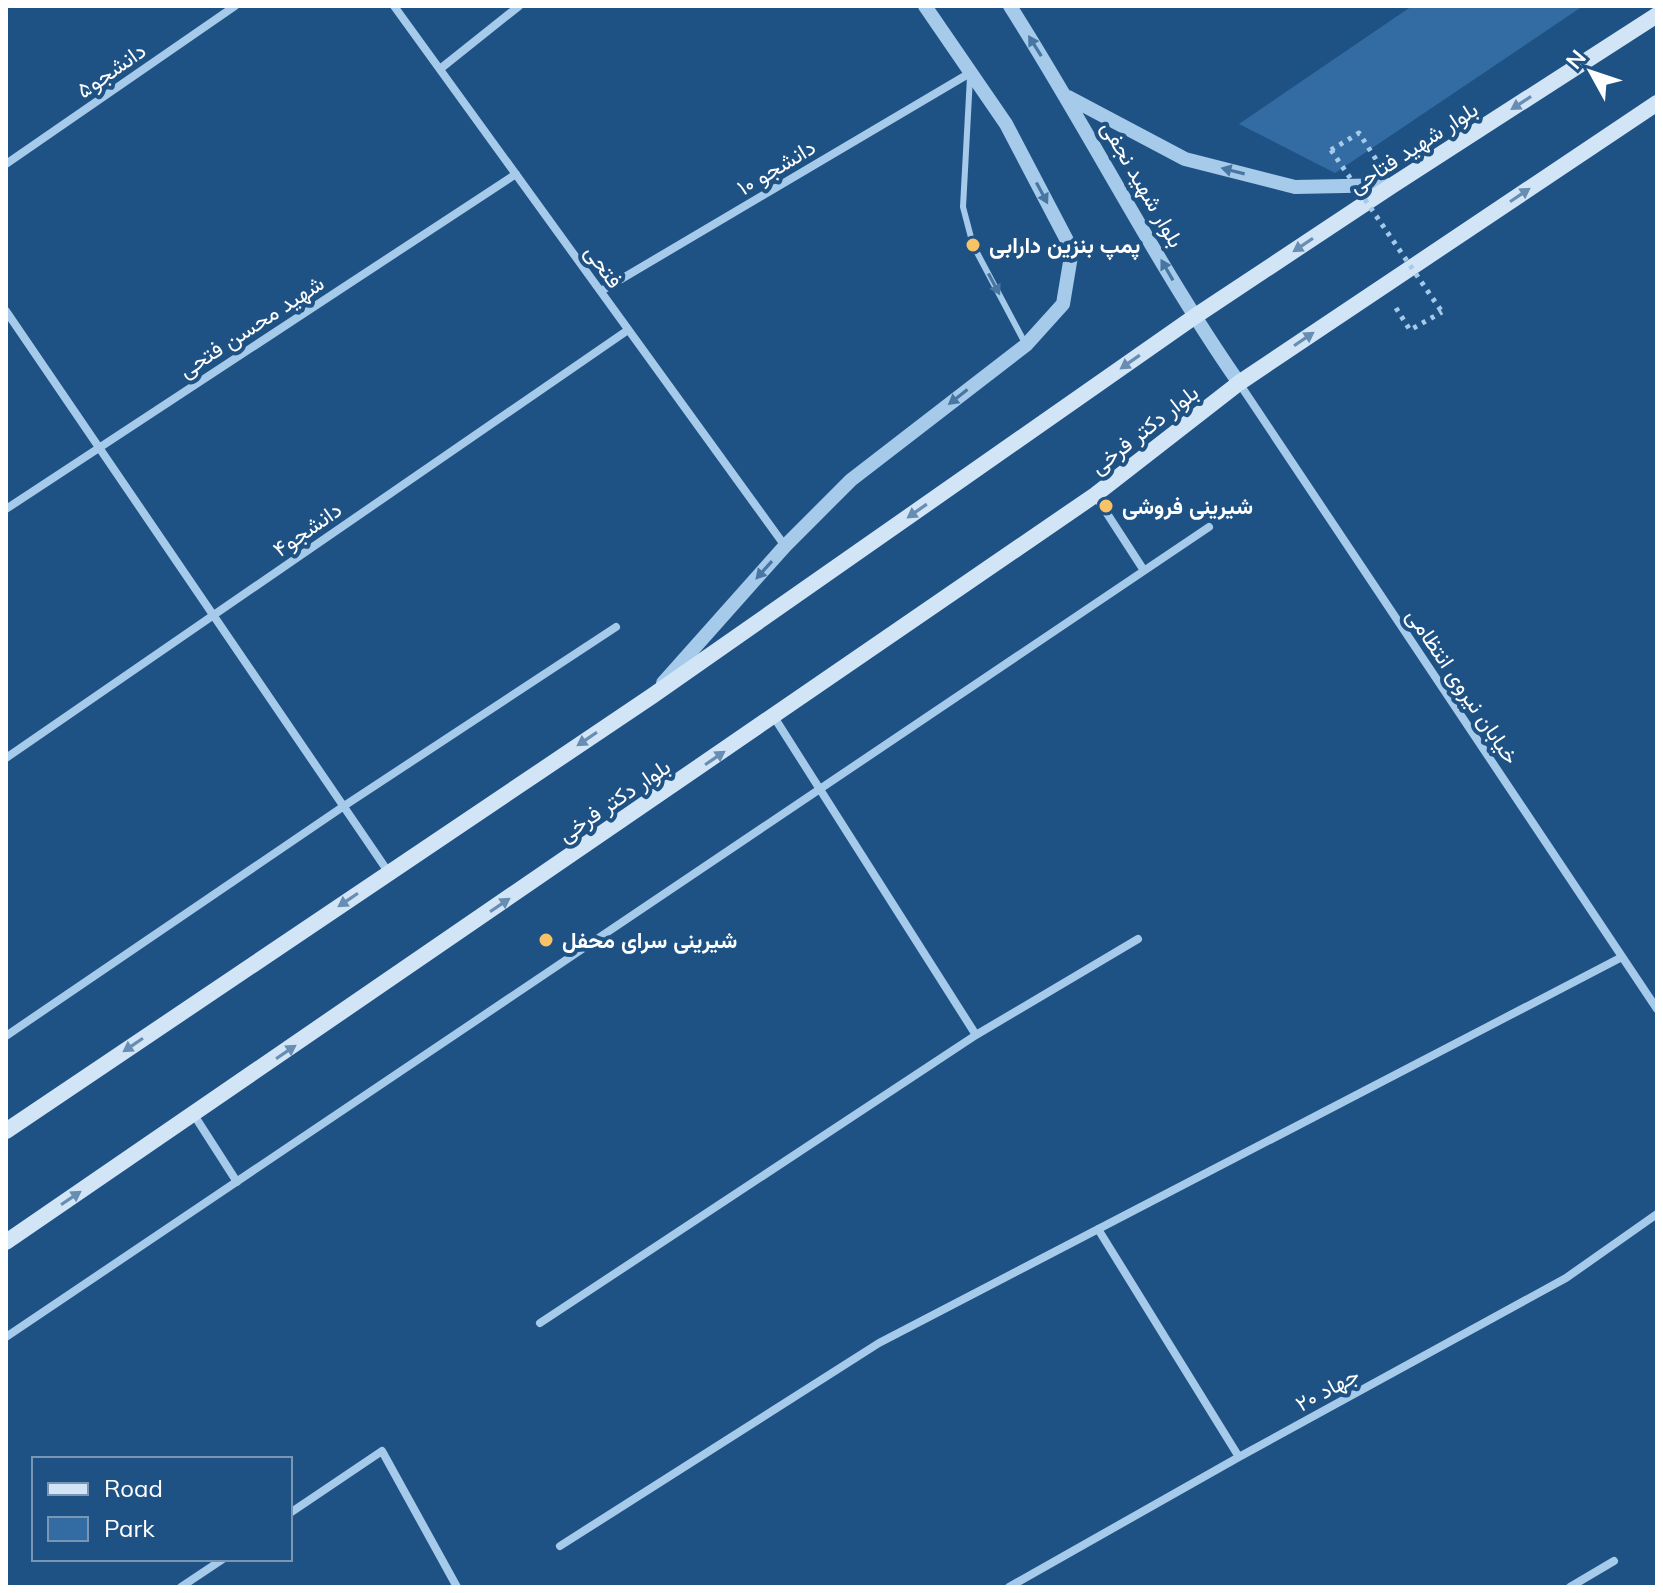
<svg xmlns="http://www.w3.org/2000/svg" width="1663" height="1593" font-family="Mulish,Vazirmatn,sans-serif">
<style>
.green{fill:#326ca2}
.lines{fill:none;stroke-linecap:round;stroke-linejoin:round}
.path{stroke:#a6caea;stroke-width:5;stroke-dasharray:4 6;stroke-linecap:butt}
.service{stroke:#a6caea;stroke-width:6}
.minor{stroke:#a6caea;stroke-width:8}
.tertiary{stroke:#a6caea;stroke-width:14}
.secondary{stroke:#d2e5f7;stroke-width:16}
.path-bridge{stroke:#a6caea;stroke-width:5;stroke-dasharray:4 6;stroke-linecap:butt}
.oneway{fill:#4876a3}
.oneway2{fill:#678db2}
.poi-dot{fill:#f8c366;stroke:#1f5284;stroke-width:3}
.labels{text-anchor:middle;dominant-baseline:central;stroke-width:8;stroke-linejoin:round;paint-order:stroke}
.street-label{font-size:22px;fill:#fff;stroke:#1f5284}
.poi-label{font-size:22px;font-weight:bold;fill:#fff;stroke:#1f5284;text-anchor:start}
</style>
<rect width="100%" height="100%" fill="#1f5284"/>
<!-- green -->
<path class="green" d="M1412,6H1583L1335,173L1239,124Z"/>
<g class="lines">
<!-- path -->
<path class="path" d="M1331,150L1359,133L1377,161
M1396,308L1410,330L1442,312"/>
<!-- service -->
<path class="service" d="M970,77L963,207L973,245L1025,343"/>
<!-- minor -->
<path class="minor" d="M394,6L785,546
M440,69L519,6
M6,164L235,6
M601,291L970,73
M6,311L389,873
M1239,383L1657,1009
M1095,495L1143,569
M6,509L516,174
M774,717L976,1035
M6,758L628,330
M6,1036L344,806L616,627
M194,1115L237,1182
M1098,1229L1239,1457
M540,1323L976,1035L1138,939
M6,1337L1209,527
M290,1513L382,1451L457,1587
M560,1546L879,1343L1622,957
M181,1587L223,1559
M1009,1587L1239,1457L1566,1278L1657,1214
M1570,1587L1614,1561"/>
<!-- tertiary -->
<path class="tertiary" d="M1010,6C1089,130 1155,262 1239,383
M1068,97L1185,159L1295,187L1393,185
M663,683L785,546L851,480L1026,345L1063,304L1072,250L1006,124L925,6"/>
<!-- secondary -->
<path class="secondary" d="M6,1131L652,696L1194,317L1393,185L1657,15
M6,1242L1095,495L1239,383L1657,103"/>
<!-- path-bridge -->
<path class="path-bridge" d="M1331,150L1442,312"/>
</g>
<!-- one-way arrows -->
<defs><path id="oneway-solid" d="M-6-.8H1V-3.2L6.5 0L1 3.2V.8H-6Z" transform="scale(2)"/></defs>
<g class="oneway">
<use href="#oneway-solid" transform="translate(1035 46) rotate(-122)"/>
<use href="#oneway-solid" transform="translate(1233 171) rotate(-166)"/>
<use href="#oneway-solid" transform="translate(1042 193) rotate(62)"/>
<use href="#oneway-solid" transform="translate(1167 270) rotate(-120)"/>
<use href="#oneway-solid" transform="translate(994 284) rotate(62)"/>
<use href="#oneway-solid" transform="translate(958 397) rotate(142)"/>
<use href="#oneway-solid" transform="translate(764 570) rotate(132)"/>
</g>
<g class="oneway2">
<use href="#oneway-solid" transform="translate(1521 103) rotate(147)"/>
<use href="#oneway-solid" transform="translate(1520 195) rotate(-34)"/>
<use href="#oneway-solid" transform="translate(1303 245) rotate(146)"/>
<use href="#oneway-solid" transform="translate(1304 339) rotate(-34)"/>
<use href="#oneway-solid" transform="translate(1130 362) rotate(145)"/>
<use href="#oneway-solid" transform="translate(917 511) rotate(145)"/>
<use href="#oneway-solid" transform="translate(587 739) rotate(146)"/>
<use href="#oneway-solid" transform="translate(715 758) rotate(-34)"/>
<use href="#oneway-solid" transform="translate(348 900) rotate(146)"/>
<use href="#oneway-solid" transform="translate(500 905) rotate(-34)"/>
<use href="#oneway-solid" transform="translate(133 1045) rotate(146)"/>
<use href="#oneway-solid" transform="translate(286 1052) rotate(-34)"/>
<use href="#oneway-solid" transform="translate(71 1198) rotate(-34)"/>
</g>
<!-- markers -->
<g class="poi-dot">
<circle cx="973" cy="245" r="8"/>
<circle cx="1106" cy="506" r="8"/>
<circle cx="546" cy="940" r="8"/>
</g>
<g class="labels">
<!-- street labels -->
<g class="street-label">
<text transform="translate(111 70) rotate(-35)">دانشجو۵</text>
<text transform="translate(1413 147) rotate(-33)">بلوار شهید فتاحی</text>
<text transform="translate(776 167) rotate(-31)">دانشجو ۱۰</text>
<text transform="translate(1143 184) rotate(60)">بلوار شهید نجفی</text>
<text transform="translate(604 266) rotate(54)">فتحی</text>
<text transform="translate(251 326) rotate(-33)">شهید محسن فتحی</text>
<text transform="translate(1144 429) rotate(-38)">بلوار دکتر فرخی</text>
<text transform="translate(307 529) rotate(-35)">دانشجو۴</text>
<text transform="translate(1463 686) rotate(56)">خیابان نیروی انتظامی</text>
<text transform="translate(614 800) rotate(-34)">بلوار دکتر فرخی</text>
<text transform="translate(1327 1389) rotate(-29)">جهاد ۲۰</text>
</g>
<!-- poi labels -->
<g class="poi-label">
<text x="989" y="245">پمپ بنزین دارابى</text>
<text x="1122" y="506">شیرینی فروشی</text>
<text x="562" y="940">شیرینی سرای محفل</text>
</g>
</g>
<!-- border -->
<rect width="1663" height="1593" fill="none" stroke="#ffffff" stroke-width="16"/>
<!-- legend -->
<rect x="32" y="1457" width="260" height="104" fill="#1f5284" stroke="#7997b5" stroke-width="2"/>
<rect x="48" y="1483" width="40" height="12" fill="#d2e5f7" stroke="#7997b5" stroke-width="2"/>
<text x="104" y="1497" font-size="24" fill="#ffffff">Road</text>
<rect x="48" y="1517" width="40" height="24" fill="#326ca2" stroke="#7997b5" stroke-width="2"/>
<text x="104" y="1537" font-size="24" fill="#ffffff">Park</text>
<!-- north arrow -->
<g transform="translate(1591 72) rotate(310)" stroke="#1f5284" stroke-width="6" paint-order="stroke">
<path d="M0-6L14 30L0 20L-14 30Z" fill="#ffffff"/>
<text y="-12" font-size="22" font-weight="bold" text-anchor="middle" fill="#ffffff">N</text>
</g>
</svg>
